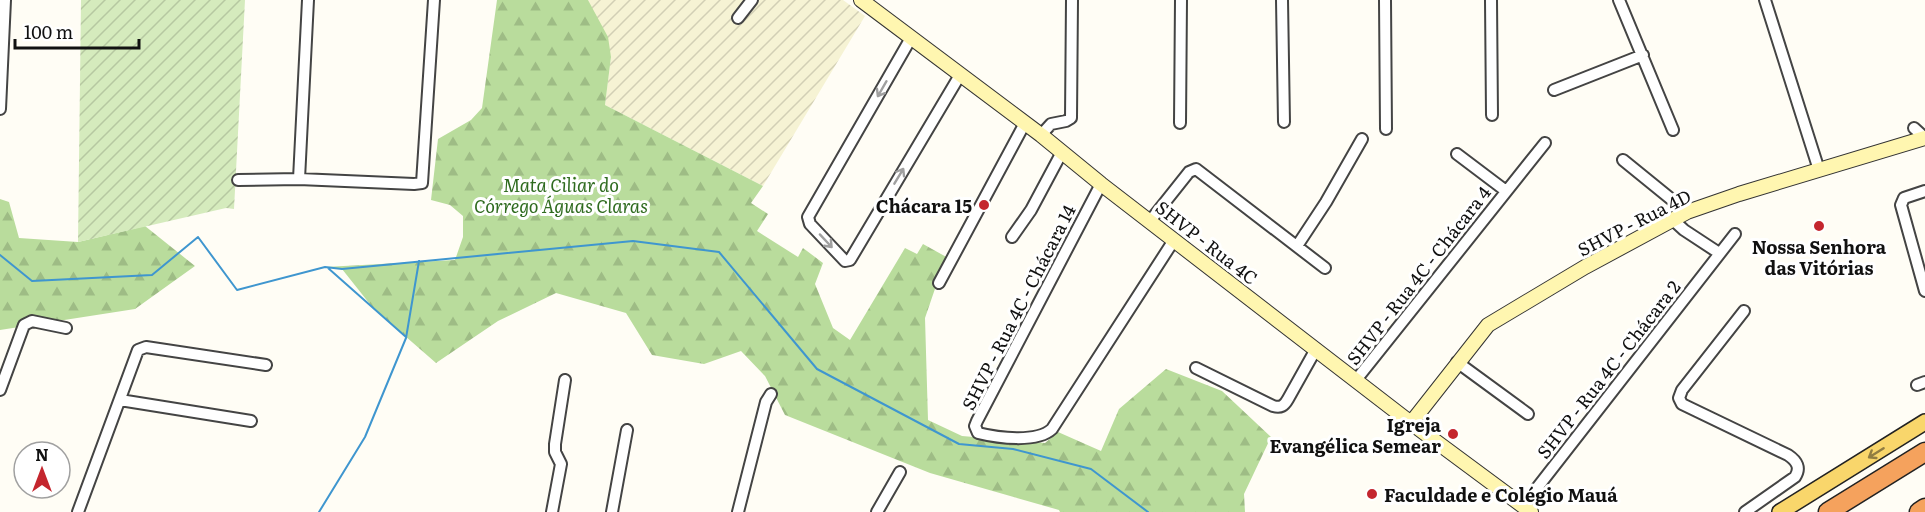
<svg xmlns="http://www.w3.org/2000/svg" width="1925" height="512" font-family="Literata,serif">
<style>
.farmland{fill:url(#farmland-furrows)}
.forest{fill:url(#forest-firs)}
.garden{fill:url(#garden-furrows)}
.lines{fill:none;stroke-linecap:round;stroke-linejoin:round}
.stream{stroke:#3f96cf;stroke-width:2}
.street-casing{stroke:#444;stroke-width:14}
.secondary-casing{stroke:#333;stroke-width:16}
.primary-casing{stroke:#222;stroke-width:18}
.highway-casing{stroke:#222;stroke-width:21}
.street{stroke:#fff;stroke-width:10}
.secondary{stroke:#fff6b0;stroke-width:14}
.primary{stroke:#f9d66b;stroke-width:15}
.highway{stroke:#f5a25d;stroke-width:18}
.oneway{stroke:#a0a0a0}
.oneway2{stroke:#917d42}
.poi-dot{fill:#c4262e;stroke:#fff;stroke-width:2}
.labels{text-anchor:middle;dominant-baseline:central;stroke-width:6;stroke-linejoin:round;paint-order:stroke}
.park-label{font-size:18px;font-style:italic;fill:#2f6b1f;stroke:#fff}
.poi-label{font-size:18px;font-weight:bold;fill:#111;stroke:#fff;text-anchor:end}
.street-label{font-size:18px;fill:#111;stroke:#fff}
</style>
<defs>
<pattern id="farmland-furrows" width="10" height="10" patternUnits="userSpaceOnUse" patternTransform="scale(1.5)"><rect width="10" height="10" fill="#f6f3d4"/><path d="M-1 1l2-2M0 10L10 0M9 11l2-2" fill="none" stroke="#d2cfb5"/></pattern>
<pattern id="forest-firs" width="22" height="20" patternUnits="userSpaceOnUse" patternTransform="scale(1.5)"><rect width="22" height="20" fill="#b9dc9c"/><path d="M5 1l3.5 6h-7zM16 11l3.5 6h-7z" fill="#9ebc85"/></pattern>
<pattern id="garden-furrows" width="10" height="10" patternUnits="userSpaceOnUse" patternTransform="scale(1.5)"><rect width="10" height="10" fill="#d5ebbd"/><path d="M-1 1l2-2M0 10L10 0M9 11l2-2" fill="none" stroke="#b6c8a1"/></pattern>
</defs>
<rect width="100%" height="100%" fill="#fffdf5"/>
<!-- farmland -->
<path class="farmland" d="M588,0H843L865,16L763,186L605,105L611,57Z"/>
<!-- forest -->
<path class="forest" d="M497,0H588L608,37L611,57L605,105L763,186L751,203L768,214L757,231L798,257L803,248L823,263L815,284L833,328L850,340L905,248L917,254L923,244L950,259L938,280L925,318L928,420L962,436L1045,443L1058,432L1101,451L1119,409L1166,369L1222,391L1271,437L1244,494L1245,512H1060L1059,510L930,473L785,415L765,376L741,351L704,364L652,355L626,313L556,293L498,321L436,363L373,308L342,269L325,267L455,260L463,237V216L450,205L431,200L438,139L471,120L482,108Z
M0,199L9,202L19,238L78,242L145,226L195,266L135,309L0,330Z"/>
<!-- garden -->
<path class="garden" d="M81,0H245L234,209L226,208L78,242Z"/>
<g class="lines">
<!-- stream -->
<path class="stream" d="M0,255L32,281L152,275L198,237L237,290L325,267L342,269L633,241L719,252L817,369L959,444L1013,449L1091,469L1148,512
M328,268L406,337
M319,512L365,437L406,338L419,261"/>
<defs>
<path id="street" d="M1282,0L1284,122
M1385,0L1386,129
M1491,0L1492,115
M1619,0L1673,130
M1765,0L1819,170
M738,18L752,0
M911,38L808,217L810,224L845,261L850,260L960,75
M1554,90L1643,55
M0,109L5,0
M1180,123L1181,0
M1914,128L1925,138
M1041,135L1051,124L1066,121L1071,118L1072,0
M1457,154L1506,191
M1623,160L1687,212
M299,179L308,0
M238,180L299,179L414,184L422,183L434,0
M1101,184L977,421L975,426L978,433C998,438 1037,443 1052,429L1174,240
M1925,191L1904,198L1901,205L1925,291
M1672,219L1684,230L1719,253
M1150,221L1189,172L1196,169L1325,268
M1012,237L1031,210L1062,152
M1297,246L1326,202L1362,139
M939,283L1025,123
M1744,311L1682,390L1679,398L1682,404L1788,455C1797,461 1801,468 1795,477L1745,512
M1457,362L1528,414
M1196,368L1273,406C1281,408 1284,406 1288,399L1316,349
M1356,380L1545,143
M1917,385L1925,382
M0,390L24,325L32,321L66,328
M120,400L251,421
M1523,506L1735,234
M78,512L138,350L146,347L266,365
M552,512L561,464L555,452V444L565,380
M612,512L627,430
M738,512L766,402L771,394
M877,512L900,472"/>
<path id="secondary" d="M861,0L1041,135L1101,184L1411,423L1531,512
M1411,423L1488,325L1585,267L1687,212L1739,194L1925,138"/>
<path id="primary" d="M1780,512L1925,422"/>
<path id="highway" d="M1828,512L1925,452
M1919,512L1925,508"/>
</defs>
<!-- street casing -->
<use href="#street" class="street-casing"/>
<!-- secondary casing -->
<use href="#secondary" class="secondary-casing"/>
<!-- primary casing -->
<use href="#primary" class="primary-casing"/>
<!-- highway casing -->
<use href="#highway" class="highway-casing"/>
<!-- street -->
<use href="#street" class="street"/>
<!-- secondary -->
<use href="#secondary" class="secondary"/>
<!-- primary -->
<use href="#primary" class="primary"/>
<!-- highway -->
<use href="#highway" class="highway"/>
</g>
<!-- one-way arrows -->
<defs><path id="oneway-shaft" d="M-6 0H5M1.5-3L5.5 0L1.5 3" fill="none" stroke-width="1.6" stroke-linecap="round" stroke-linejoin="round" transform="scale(1.5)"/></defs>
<g class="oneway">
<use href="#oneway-shaft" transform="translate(882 89) rotate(120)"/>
<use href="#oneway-shaft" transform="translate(899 176) rotate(-59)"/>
<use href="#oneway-shaft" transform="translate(826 241) rotate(47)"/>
</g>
<use class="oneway2" href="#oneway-shaft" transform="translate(1876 453) rotate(148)"/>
<!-- markers -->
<g class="poi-dot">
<circle cx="984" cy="205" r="6"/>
<circle cx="1819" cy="226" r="6"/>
<circle cx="1453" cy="434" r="6"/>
<circle cx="1372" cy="494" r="6"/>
</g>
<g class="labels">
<!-- park labels -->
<g class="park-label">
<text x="561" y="184">Mata Ciliar do<tspan x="561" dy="21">Córrego Águas Claras</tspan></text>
</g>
<!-- poi labels -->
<g class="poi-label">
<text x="972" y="205">Chácara 15</text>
<text x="1819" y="246" text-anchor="middle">Nossa Senhora<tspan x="1819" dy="21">das Vitórias</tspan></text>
<text x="1441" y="424">Igreja<tspan x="1441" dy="21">Evangélica Semear</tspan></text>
<text x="1384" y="494" text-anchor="start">Faculdade e Colégio Mauá</text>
</g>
<!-- street labels -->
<g class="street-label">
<text transform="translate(1634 222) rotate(-27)">SHVP - Rua 4D</text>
<text transform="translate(1207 242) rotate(38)">SHVP - Rua 4C</text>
<text transform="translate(1418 275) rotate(-52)">SHVP - Rua 4C - Chácara 4</text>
<text transform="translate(1018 307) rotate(-63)">SHVP - Rua 4C - Chácara 14</text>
<text transform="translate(1608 369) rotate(-52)">SHVP - Rua 4C - Chácara 2</text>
</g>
</g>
<!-- north arrow -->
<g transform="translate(42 470)"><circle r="28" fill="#ffffff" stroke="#a0a0a0" stroke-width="1.5"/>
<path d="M0-4.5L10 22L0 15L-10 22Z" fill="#c4262e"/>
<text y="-9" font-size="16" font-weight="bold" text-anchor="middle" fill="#111111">N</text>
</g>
<!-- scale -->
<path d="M15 39v9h124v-9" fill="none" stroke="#111111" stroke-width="3"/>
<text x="24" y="39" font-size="18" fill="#111111" stroke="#ffffff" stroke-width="4.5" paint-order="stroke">100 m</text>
</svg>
